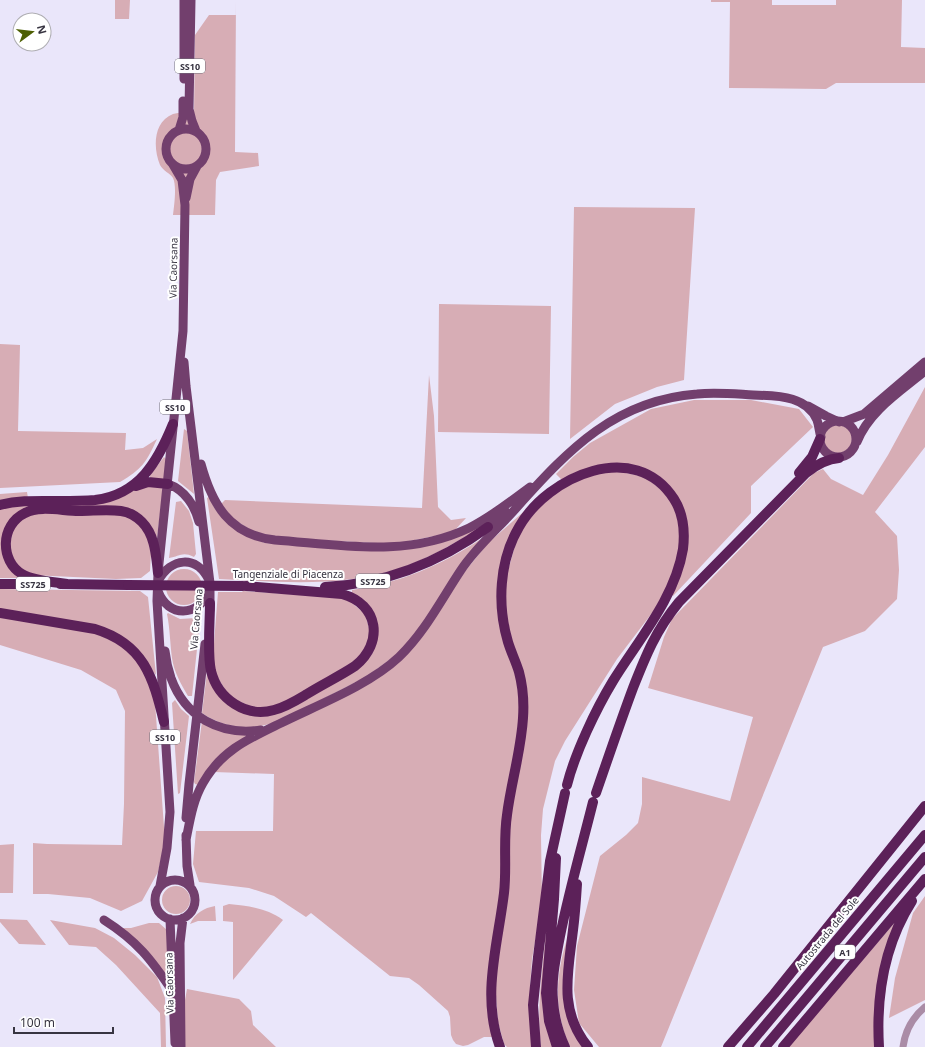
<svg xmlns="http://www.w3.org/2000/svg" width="925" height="1047" font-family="'Noto Sans',sans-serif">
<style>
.green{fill:#d7adb5}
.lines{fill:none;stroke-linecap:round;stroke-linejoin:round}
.minor{stroke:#aa8ca6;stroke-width:7}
.major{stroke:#723f6d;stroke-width:9}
.highway{stroke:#5c2159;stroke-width:10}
.highway-bridge{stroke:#5c2159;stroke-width:10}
.labels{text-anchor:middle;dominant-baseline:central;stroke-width:4;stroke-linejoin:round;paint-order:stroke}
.shield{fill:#fff;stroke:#73717a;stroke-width:1}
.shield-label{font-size:9px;font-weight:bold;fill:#373441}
.street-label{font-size:10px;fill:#373441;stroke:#fff}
</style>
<rect width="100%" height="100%" fill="#eae6fa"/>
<!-- green -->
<path class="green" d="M115,0H130L129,19H115Z
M236,0L235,152L258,153L259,166L220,172L216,180L215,215H173C174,206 177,186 173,178C170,173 163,171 160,165C153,148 153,122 173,114C179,112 187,113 194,113L195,35L209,15H236Z
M711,0H772V5H836V0H902L901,47L925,48V83H836L826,89L729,88L730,2H711Z
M574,207L695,208L684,380L657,387L615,404L570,439Z
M439,304L551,306L549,434L438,432Z
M0,344L20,345L18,431L126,433L125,450L143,448L157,439C146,463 142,469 120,482L0,488Z
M429,375L434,416L438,507L451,520L466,518L455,530L445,534L394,544L279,538L252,531L232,518L221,504L225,500L422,508Z
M925,387V447L875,512L897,536L899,570L897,599L865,631L823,647L661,1047H599L579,1023L574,990L577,946L600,856L626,835L638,823L642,804V777L730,801L753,717L648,688L664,637L672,619L814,473L823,469L831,479L863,495L888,455Z
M694,400H751L799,409L813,427L751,486V513L673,596L672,594L683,566L679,499L672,490L655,475L586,469L574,473L562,480L556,474L573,457L590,443L651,409Z
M824 439a14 14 0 1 1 28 0a14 14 0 1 1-28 0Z
M184,429L187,431L194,494L178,481Z
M164,457L166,459L164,478L162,480L150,478V475Z
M612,470L645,477L669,496L682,528L675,572L655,609L617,659L565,741L555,761L543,809L541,835L542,902L532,959L530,986L533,1047H507L504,1044L498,1022L495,983L508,823L524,740L513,645L505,610L506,578L518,535L540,505L574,480Z
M145,486L161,487L163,490L157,538L142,516L41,507L5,529L19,578H0V508L21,505L92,504Z
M27,492L28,498L0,501V494Z
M209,497C211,501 213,505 215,509C224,523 250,537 265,543L378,550L480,528C455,543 431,557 404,567C344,588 281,582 219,579L207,498Z
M181,501L189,511L193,523L196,554L194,557C182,551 179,557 169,558L176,502Z
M529,507L499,572L521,706L502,877L492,1037H484L468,1045L463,1046L456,1044L453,1040L451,1035L450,1017L448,1011L419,985L409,978L390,976L311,913L306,917L274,896L249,888L199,882L193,864L196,831H273L274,774L214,772L237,749L381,675L488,543Z
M38,513H113L133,518L147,533L151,554L150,571L141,578L116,579L31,575L18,566L9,551L13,528L23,518Z
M481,539L426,620L400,652L366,677L281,720C254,731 227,730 202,713L207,672L212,683L260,715L367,660L372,654L375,645L361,598L352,593V590C399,583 442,565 481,539Z
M166 587a18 18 0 1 1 36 0a18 18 0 1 1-36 0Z
M0,589L140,591L148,597L156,675L128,641L0,610Z
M243,591L346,598L365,614L371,635L360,658L283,704L267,708L251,707L229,696L215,673L213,656L218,592H242Z
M168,613L180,619L196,618L200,621L192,696H188C181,684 174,672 172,658C170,643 170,629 167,614Z
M0,617L95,633L122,645L142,666L155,702L165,841L158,872L142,901L121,911L90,898L48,894H33V843L47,844L122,845L124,804L125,711L116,690L81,670L0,645Z
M175,700L181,709L189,716L180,793L178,794L172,703Z
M202,721L253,733L198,785L195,784L194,782Z
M14,844L13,893H0V845Z
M162 900a14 14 0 1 1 28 0a14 14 0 1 1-28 0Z
M925,896V1000L889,1018L895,978L913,913Z
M229,904C248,906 267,908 283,920L233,980V922L223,921V906Z
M215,906L216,921H198L190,924C195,913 204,908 215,906Z
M0,919L27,920L46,945L19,944L0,922Z
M50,920L95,928L114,938L135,955L157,977L165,998L166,1047H161L160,1013L116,965L96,947L69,945Z
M896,921L877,1047H788Z
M149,923H159L167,930L170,980L122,928H131Z
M547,923L554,1047H541C536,1006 543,964 547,923Z
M570,930L564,979L584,1047H570C552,1007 556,970 570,930Z
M187,989L239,999L251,1011L253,1025L276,1047H184L183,1011Z"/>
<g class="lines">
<!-- minor -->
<path class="minor" d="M903,1047C905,1031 913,1017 925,1007"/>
<!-- major -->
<path class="major" d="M191,0L189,109L192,121L196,131
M184,79V0
M166 149a20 20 0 1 1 40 0a20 20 0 1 1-40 0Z
M179,130L183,117V101
M186,198L190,179L197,166
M184,362L186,386L210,583V610
M808,406L826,416L839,422
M820 439a18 18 0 1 1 36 0a18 18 0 1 1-36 0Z
M843,422L864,414L925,362
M857,442C869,411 901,391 925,371
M201,464C212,504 229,535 275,540C342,545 406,558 469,528C491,517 510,502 530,487
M168,484C185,490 195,506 199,522
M488,527L506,512
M158,581C171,558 196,554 209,580
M158,591C168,618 198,617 209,592
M165,651C166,660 168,669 171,678C185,717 220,736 261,730
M186,818L189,784L205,644
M186,835L187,866L190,885
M186,840C190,820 193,800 203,783C221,751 248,739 279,724C317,705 368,686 399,657C425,632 441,600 461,570C477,546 499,528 518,506C569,449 616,400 697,394C716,392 735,394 753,395C777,396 806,395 817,420C819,425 819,432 821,437
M155 900a20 20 0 1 1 40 0a20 20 0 1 1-40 0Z
M160,886L167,848L170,812L157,601L158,573L183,331L185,205L182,180L172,163
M170,919L175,1043
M104,920C137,941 151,959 173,992
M181,1047L180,943L183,918"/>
<!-- highway -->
<path class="highway" d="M799,473L812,457L820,439
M136,486L148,482L168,484
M0,505C19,500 38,501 58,501C70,501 83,501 95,500C139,495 158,461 173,424
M0,584H40
M60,584L128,585
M67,584C54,582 34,581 22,574C0,561 0,525 25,513C40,505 62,511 79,511C93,511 107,509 121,511C129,512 136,516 142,522C155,535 156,555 158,573
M325,587C385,584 440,562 488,527
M210,603C210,622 207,653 211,671C218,699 246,718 274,710C286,707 297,700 307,694C323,684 340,676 355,666C384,643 379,604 342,594L246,586
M0,613L95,629C144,644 153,677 164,722
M596,793C608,758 620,723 633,688C646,655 656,630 679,602L806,473C816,465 826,459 839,458
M556,858L554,899L546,993L549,1021L557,1047
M577,884C576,900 575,915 573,930C568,973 558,1010 588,1047
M500,1047C481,996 498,944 504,893C507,867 503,841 507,815C511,783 521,751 523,718C524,703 523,687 519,672C516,662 511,652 508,642C497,605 499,561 519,527C548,476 635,438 674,499C683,513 685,532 683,549C675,598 639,639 613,681C596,709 575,753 567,785
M536,1047L533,1005L538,957L550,861L565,793
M565,1047C558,1032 554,1016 553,1000C551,978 556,957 560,936C569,891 582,846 593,802
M728,1047L774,994L925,806
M747,1047L925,835
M765,1047L925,857
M783,1047L925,879
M879,1047C876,996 884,945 912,901"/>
<!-- highway-bridge -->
<path class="highway-bridge" d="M128,585L243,586"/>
</g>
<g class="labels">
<!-- shield labels -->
<g class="shield">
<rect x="175" y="59" width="30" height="14" rx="3"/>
<rect x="160" y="400" width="30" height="14" rx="3"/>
<rect x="356" y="574" width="34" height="14" rx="3"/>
<rect x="16" y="577" width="34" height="14" rx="3"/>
<rect x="150" y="730" width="30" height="14" rx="3"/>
<rect x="835" y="945" width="20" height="14" rx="3"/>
</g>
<g class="shield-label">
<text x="190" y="66">SS10</text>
<text x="175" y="407">SS10</text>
<text x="373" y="581">SS725</text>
<text x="33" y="584">SS725</text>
<text x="165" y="737">SS10</text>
<text x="845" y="952">A1</text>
</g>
<!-- street labels -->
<g class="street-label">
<text transform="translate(173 268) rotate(-89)">Via Caorsana</text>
<text x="288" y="574">Tangenziale di Piacenza</text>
<text transform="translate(196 619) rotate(-85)">Via Caorsana</text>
<text transform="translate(827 933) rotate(-50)">Autostrada del Sole</text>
<text transform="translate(169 983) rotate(-91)">Via Caorsana</text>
</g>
</g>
<!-- north arrow -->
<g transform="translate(32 32) rotate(75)"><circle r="19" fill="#ffffff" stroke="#afaeb3"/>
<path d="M0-3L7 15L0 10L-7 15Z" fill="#4d5f03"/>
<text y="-6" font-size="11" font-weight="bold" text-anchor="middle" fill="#373441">N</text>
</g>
<!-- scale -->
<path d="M14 1027v6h99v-6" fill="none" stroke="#373441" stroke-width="2"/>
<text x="20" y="1027" font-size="12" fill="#373441" stroke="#ffffff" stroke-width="3" paint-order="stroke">100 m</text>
</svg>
